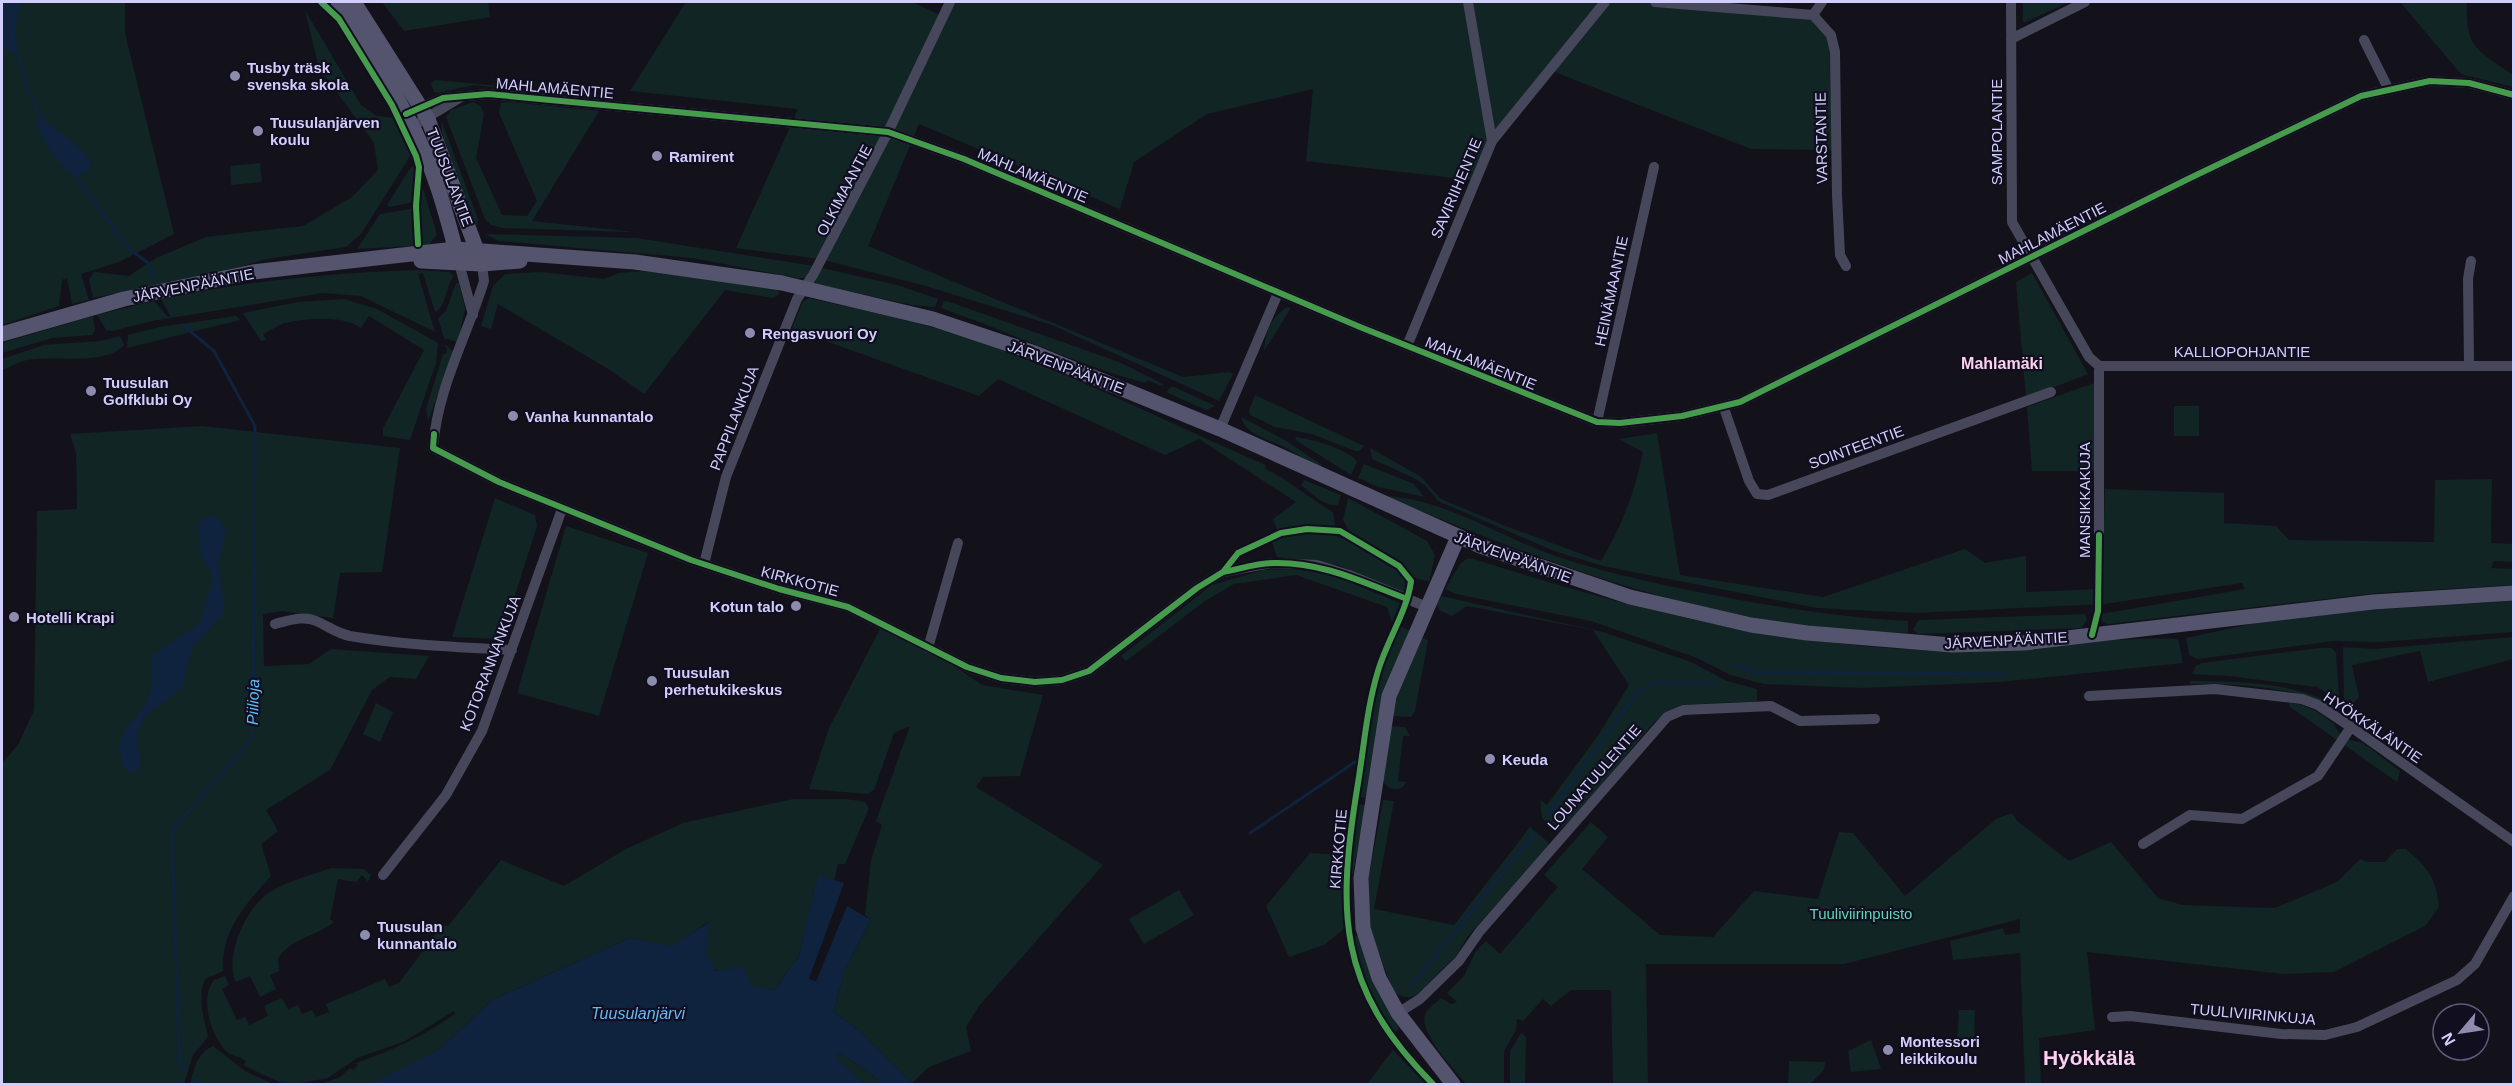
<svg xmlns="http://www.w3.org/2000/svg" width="2515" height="1086" font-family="Arial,sans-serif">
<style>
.green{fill:#112525}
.water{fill:#0f233e}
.pier{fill:#13121b}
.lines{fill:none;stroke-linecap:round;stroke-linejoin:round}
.stream{stroke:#0f233e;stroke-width:3}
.street{stroke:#47475b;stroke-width:10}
.secondary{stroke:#54546e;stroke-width:15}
.cycleway-casing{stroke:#100e1f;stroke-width:10}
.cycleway{stroke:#469c4c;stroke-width:6}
.poi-dot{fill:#8e8cad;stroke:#100e1f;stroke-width:2}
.labels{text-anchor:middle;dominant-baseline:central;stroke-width:4.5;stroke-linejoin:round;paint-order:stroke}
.poi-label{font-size:15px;font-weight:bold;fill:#d1cefc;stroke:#100e1f;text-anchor:start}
.street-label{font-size:15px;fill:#d1cefc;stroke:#100e1f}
.park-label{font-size:15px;fill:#5fd7b4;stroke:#100e1f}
.neighbourhood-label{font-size:16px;font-weight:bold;fill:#fcd0ee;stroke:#100e1f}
.water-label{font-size:16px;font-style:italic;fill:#62b9f6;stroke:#100e1f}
.district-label{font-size:21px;font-weight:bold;fill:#fcd0ee;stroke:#100e1f}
</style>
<rect width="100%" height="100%" fill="#13121b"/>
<!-- green -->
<path class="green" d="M2,2H125V33L174,234L119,262L81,274L89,300L72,304L67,278L62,280L59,306L2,325Z
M382,2H488L490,17L404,31Z
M686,2H912L945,17L953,2H1713L1806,10L1830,42L1832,150L1751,149L1547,69L1471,180L1306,161L1313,89L1207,114L1134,162L1120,209L919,124L868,246L1183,377L1230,372L1233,374L1219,401L1052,325L926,286L820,259L736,248L798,109L630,91Z
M2023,2H2069L2023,23Z
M2400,2H2467C2465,49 2478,50 2513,75V87L2461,74Z
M305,10L361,105L377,116L394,118L412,153L361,234L346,247L267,259L233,269L93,298L89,280L94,272L129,276L156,258L206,237L303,226L352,197L378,170L374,143L319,68Z
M435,80L609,96V99L474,85L438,93L434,92L431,84Z
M473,102L480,105L484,114L476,158L502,215L527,216L537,201L499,113L501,103L511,102L599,111L532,221L635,232L502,228L491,225L485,219L446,117L451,110Z
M442,122L478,219L477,226C467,210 437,137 442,122Z
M260,163L262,182L231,185L230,166Z
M415,166L413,202L390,207L387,205L411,167Z
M420,179L437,234L429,245L357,249L380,214L410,209L413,210L417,243H420Z
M485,234L637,238L814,266L807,278H797L693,258L499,241Z
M822,268L897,285L938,299L935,307L912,305L816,284L815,281Z
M417,270L449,272L454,276C445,287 446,308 435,312L423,273L418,274L435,332L361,296L323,293L152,321L112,331L106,330L97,315L154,301L167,316L171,317L161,299C246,281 330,273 417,270Z
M643,271L726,281L777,290L780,294L773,298L725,290L644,394L610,370L498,304L491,329L481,326L493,286L505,274L541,272L604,279L619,273Z
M2032,273L2088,374L2026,398L2016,282Z
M456,283H459L465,308L458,342L444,338L438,318L446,311Z
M809,298C865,311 922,322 977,341C1076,375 1170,424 1266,465L1265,469C1290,480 1309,499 1333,512L1335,525L1330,528L1332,535C1353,541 1402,561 1406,585L1404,593L1338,565L1277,557L1271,540L1280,537L1273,519L1296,502L1199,439L1165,455L998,379L979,396L792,329L803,301Z
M344,299L377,309L438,343L436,363L410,440L383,436V428L424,350L369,316L361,328C344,315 305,318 285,323C278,325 270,331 263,334L266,340L261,341L243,313L298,302Z
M947,301L1119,362L1163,384L1162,386L1147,380L1145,383C1075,364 1010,332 941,308L943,302Z
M1287,307L1291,308L1264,351C1265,332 1271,318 1287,307Z
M93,316L95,329L92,335L52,338L2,353V343Z
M236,316L240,320L127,348L128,335L159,327Z
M120,336L124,345C105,367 50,354 23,361C16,363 9,368 2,370V359L44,345L101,341Z
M446,345L454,352L428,421L426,409L443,354H446L447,347L443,346Z
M2094,383L2096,471H2032L2027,407Z
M1172,386L1215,406L1206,410L1166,392Z
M1255,395L1364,446L1359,451H1355L1312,434L1275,427L1250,415L1249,410Z
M2174,406H2199V436H2174Z
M1241,417L1283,439L1322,465L1318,468C1308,462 1300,456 1290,450C1274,440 1246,437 1241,417Z
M202,426L400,448L382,572L340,573L333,618L283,611L263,614L264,666L309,664L331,649L429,656L416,679L390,677L372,690L330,770L266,810L278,831L261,844L271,876C245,905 221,930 223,971L205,979C197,998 204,1018 208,1037L193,1055L184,1084H2V763L18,745L34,710L37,511L77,509L76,453L70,434Z
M1657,433L1680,575L1823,597L1965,549L1985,563L2026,556V592L2102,589L2105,489L2224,493V523L2276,526L2289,540L2434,542L2435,480L2492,479L2491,543L2513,544L2514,562L2494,561L2491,568L2513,569V585L2378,593L2107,624L2102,621L2101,614L2245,589L2242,583L2105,604L1915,613L1817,608L1603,566L1554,551L1438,501L1425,485L1414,478L1372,459L1370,448L1420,476L1441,499L1508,527L1601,561C1622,526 1635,491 1643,452L1619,439Z
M1297,437C1311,439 1351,450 1357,462L1351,475L1297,441L1295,439Z
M1364,464L1414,484L1424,497L1379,487L1358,478Z
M1304,480L1341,495L1338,505C1325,507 1311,493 1301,485Z
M1384,496C1444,498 1500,537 1555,556C1597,570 1640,580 1683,589C1757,604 1832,617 1908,621V633C1719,630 1556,567 1384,496Z
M495,498L535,515L537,526L501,639L452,637Z
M1348,498L1427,541L1435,555L1429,582L1412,577L1397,560L1351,534L1343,520Z
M566,526L648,553L599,716L517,693Z
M1466,559H1474C1632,610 1790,649 1957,651C2031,652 2104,636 2178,639L2183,663L2000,682L1861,688L1764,684L1731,675L1697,658L1591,621L1456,594L1445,589L1460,564Z
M1294,569L1330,574L1400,603L1392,622L1387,607L1296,575L1234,584L1205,601L1126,661L1121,656L1212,585L1263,570Z
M1441,596L1603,632L1691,662L1727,681L1757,689V701L1680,705L1654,722L1579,811L1558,832L1542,818L1540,800L1547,805L1597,737L1629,685L1593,630L1467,606L1452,616L1439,610L1437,604Z
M2513,601V632L2378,642L2334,641L2198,659L2189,655L2186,638L2255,623L2369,610Z
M2085,614L2087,620L2081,628L1918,634L1913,629L1919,620Z
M883,623L928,648L982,685L1043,695L1020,776L983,777L976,787L1103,865L979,1006L966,1027L971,1051L929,1067L912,1083L860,1031L833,1012L845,969L871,920L865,915L871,860L882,825L876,821L910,726L894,733L874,790L867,794L809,789L829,728Z
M1398,625L1410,631L1367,798L1358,797C1367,737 1376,681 1398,625Z
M1420,637L1428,640L1415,711L1411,717L1394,716L1392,711L1405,670Z
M2513,637V659L2428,682L2420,651L2352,665L2359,697L2352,705L2344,703L2343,647L2375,649Z
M2319,648H2332L2336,653L2339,695L2337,699L2317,687L2229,676L2192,674L2196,666L2202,663Z
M2190,681C2232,681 2301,682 2335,707L2334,710C2297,685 2235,684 2190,684Z
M376,703L393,712L380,742L363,734Z
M2289,703L2302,705L2318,712L2334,724L2338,732L2350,740L2363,743L2400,771L2397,782L2290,707Z
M1392,726L1405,727L1410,736H1403L1398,781L1406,782L1403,787C1393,792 1388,788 1381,780L1388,729Z
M793,799H847L865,802L869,808L845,864H838L834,880L818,876L799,956L774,990C751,985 714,980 706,955C703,946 708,932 708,922L672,947L630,938L492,1000L439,1050L414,1064L371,1084H321L340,1077L350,1068L353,1070L358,1065L356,1063C395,1049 420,1038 455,1014L454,1011L405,1041L357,1058L328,1078L295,1084L279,1082L243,1065L246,1061C237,1055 232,1057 226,1051C211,1036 199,998 214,980L225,976L229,985L222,989L237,1020L245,1017L249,1025L268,1016L264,1006L282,998L288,1009L298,1005L302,1014L312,1010L316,1017L329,1012L326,1004L385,979L389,987L399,983L442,925L448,926L501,860L564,886L626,849L683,823Z
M1383,800L1394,801L1374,909L1454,925L1530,827L1548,842V846L1468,936L1456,956L1417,995C1407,999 1401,997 1393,991L1371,933L1368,914V882Z
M1357,804L1366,805L1353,874H1349Z
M2012,813L2017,821L2069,861L2111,842L2158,898L2182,905L2275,908L2337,882L2360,859L2367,862H2385L2397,849H2406C2429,869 2436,878 2439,907L2425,926L2334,972L2283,974L2087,952L2095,1030L2039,1038L2041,1084H2025L2020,953L1953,960L1950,941L2003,928L2005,935L2020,933V919L1844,964H1646L1648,1084H1613L1611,990H1571L1551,1006L1543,999L1523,1021L1517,1019L1516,1030L1504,1051V1084H1466C1455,1070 1419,1034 1425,1015C1427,1008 1436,1003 1441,998L1451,1004L1457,1002L1447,993L1464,976L1476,951L1486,941L1500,954L1558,887L1544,875L1591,822L1608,837L1582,869L1660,935L1713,937L1754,891L1818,899L1839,832L1853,833L1905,896L1996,819Z
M1310,853L1344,855L1345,928L1324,945L1289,957L1266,906Z
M331,868L364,869L371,875L368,882L362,875L356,882L338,879L330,919L334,922C312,939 296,935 278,958L279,971L270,975L276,989L260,997L250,976L236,982C223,957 247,906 270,892C288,881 311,875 331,868Z
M1179,890L1194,915L1144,944L1129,919Z
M1353,935L1359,937L1379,993L1399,1028L1392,1035C1380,1014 1348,958 1353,935Z
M1959,1010H1975L1974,1040L1957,1041Z
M1521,1033L1526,1037L1525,1084H1510V1051Z
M1871,1040L1881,1069L1851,1072L1848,1051Z
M213,1046L245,1071L273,1084H190C194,1069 197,1053 213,1046Z
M1393,1050L1426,1084H1367Z
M839,1053L865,1069L882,1084H864L835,1058Z
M1789,1061L1825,1062L1824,1070L1810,1084H1788Z"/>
<!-- water -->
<path class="water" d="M2,2H20L15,32L18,55L2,47Z
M41,118L68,138L84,153L91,163L88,170L76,177C57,165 45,144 36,123Z
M205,516L219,518L226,531L218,565L224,604L222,616L192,647L182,688L143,718L137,738L141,765L135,773C127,772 124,769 122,762C113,726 139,723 149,696C154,682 149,668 153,655L200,623L213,577L200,553V537L196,526Z
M818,875L844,883L809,979L816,981L847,906L871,920L845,969L833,1012L860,1031L913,1084H882L865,1069L839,1053L836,1058L864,1084H371L439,1050L492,1000L630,938L672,946L709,922L706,953L716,971L743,967L752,985L774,990L799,956Z"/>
<!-- pier -->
<path class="pier" d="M841,893L844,894L813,977L844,904L848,903L816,981L809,979Z"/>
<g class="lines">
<!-- stream -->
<path class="stream" d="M18,55L27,87L41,118
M76,177L127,247L148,263L155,279
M1736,665L1755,672L2005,674
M1548,815L1638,692L1654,683H1714
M1250,833L1355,762
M1411,986L1534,834
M185,1070L180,1063L179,1049L172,839L174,828L245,747L252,737L253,726L255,426L214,351L185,327
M194,1079L201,1084"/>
<!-- street -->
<path class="street" d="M1468,2L1492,141
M1655,2L1813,15
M2011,2L2012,222L2089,357L2099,366H2514
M1813,15L1831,35L1835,52L1837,195L1840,255L1846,266
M1813,15L1822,2
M2011,39L2085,2
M2364,40L2388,88
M415,110L443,98L488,94L888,132L964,159L1360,327L1597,422L1620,423L1682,416L1740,402L2188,179L2361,96L2430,81L2469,83L2514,95
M413,126L461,97
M459,263L473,315
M482,264L484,281C467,336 437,389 433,448L499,482L691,560L779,589L848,607L967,667L1001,678L1035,682L1062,680L1089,671L1197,588L1223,572L1272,563L1317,565L1349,575L1427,607
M1407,346L1492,141L1605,2
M2469,365L2468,279L2471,261
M1724,408L1749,481L1757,494L1768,495L2051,392
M1597,422L1654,167
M1220,429L1278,293
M2099,535V366
M704,564L726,477L797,299L813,275L888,132L950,2
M275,624C288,621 303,615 316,621C328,626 336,633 350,636C403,645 458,647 512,650
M928,648L958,543
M2089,696L2215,689L2302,699L2318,705L2351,727L2514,842
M2143,844L2190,815L2242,819L2318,776L2351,727
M383,875L446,795L482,731L562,509
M1398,1013L1420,999L1459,961L1480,931L1667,717L1683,710L1771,706L1800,721L1875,719
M2112,1017L2130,1016L2281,1034L2325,1035L2357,1027L2457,980L2475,964L2514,896"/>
<!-- secondary -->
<path class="secondary" d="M338,2C359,40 386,76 407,116C433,163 446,212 459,263
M354,2L428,119L482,264
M421,261L482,264L520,261
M2,334L124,299L253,272L455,249L635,262L782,283L933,319L1032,352L1220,429L1480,546L1630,597L1751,625L1807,633L1952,645L2024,643L2373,602L2514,593
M1453,1084L1398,1013L1379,978L1363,928L1361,878L1389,696L1458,537"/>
<defs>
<path id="cycleway" d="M321,2L339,19L392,105L416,156L419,167L416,206L418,244
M406,114L443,98L488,94L888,132L964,159L1360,327L1597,422L1620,423L1682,416L1740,402L2188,179L2361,96L2430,81L2469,83L2514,95
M434,434L433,448L499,482L691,560L779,589L848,607L967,667L1001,678L1035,682L1062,680L1089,671L1197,588L1223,572L1238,553L1281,533L1307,529L1340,531L1399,566L1411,581C1407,612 1387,640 1378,671C1367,707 1364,746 1358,783C1337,911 1336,987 1433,1084
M1223,572C1240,569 1257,563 1274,563C1323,562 1362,582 1407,599
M2092,635L2098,611L2099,535"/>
</defs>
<!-- cycleway casing -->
<use href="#cycleway" class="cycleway-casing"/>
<!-- cycleway -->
<use href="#cycleway" class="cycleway"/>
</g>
<!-- markers -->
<g class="poi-dot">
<circle cx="235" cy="76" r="6"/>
<circle cx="258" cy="131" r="6"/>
<circle cx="657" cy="156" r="6"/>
<circle cx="750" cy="333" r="6"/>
<circle cx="91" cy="391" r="6"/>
<circle cx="513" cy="416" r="6"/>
<circle cx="796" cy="606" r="6"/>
<circle cx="14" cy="617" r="6"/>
<circle cx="652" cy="681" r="6"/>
<circle cx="1490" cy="759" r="6"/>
<circle cx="365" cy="935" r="6"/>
<circle cx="1888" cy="1050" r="6"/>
</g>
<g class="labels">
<!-- poi labels -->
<g class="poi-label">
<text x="247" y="67">Tusby träsk<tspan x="247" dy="17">svenska skola</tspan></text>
<text x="270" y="122">Tuusulanjärven<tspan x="270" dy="17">koulu</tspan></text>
<text x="669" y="156">Ramirent</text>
<text x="762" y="333">Rengasvuori Oy</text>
<text x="103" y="382">Tuusulan<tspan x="103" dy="17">Golfklubi Oy</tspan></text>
<text x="525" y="416">Vanha kunnantalo</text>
<text x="784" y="606" text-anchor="end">Kotun talo</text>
<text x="26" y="617">Hotelli Krapi</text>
<text x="664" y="672">Tuusulan<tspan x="664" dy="17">perhetukikeskus</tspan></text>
<text x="1502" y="759">Keuda</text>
<text x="377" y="926">Tuusulan<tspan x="377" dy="17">kunnantalo</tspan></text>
<text x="1900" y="1041">Montessori<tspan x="1900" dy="17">leikkikoulu</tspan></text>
</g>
<!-- street labels -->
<g class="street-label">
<text transform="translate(555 88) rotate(5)">MAHLAMÄENTIE</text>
<text transform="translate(1996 132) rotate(-90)">SAMPOLANTIE</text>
<text transform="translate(1821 138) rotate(-91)">VARSTANTIE</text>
<text transform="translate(1033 175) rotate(23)">MAHLAMÄENTIE</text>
<text transform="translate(450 177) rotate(69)">TUUSULANTIE</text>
<text transform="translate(1456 188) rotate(-67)">SAVIRIIHENTIE</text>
<text transform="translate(844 190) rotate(-62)">OLKIMAANTIE</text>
<text transform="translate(2052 233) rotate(-27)">MAHLAMÄENTIE</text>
<text transform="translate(193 285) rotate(-11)">JÄRVENPÄÄNTIE</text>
<text transform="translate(1611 291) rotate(-78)">HEINÄMAANTIE</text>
<text x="2242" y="351">KALLIOPOHJANTIE</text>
<text transform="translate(1481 363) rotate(22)">MAHLAMÄENTIE</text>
<text transform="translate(1066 367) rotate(21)">JÄRVENPÄÄNTIE</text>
<text transform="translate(734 418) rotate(-69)">PAPPILANKUJA</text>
<text transform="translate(1856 447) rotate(-20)">SOINTEENTIE</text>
<text transform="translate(2084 500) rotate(-90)">MANSIKKAKUJA</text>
<text transform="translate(1513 557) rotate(20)">JÄRVENPÄÄNTIE</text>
<text transform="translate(800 581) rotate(15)">KIRKKOTIE</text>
<text transform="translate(2006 640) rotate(-3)">JÄRVENPÄÄNTIE</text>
<text transform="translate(490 663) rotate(-69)">KOTORANNANKUJA</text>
<text transform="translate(2373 727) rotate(34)">HYÖKKÄLÄNTIE</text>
<text transform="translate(1594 777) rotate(-49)">LOUNATUULENTIE</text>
<text transform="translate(1338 849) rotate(-85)">KIRKKOTIE</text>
<text transform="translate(2253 1014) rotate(5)">TUULIVIIRINKUJA</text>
</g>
<!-- park labels -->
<g class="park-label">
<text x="1861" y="913">Tuuliviirinpuisto</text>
</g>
<!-- neighbourhood labels -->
<g class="neighbourhood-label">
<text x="2002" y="363">Mahlamäki</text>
</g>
<!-- water labels -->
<g class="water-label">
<text transform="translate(253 702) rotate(-88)">Piilioja</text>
<text x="638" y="1013">Tuusulanjärvi</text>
</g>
<!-- district labels -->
<g class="district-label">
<text x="2089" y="1057">Hyökkälä</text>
</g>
</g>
<!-- border -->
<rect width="2515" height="1086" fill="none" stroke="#d1cefc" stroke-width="6"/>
<!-- north arrow -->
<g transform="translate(2461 1032) rotate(241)"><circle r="28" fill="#100e1f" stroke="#5d5b77" stroke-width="1.5"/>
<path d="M0-4.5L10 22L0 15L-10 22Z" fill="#8e8cad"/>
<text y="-9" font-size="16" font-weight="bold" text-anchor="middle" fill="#d1cefc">N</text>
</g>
</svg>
